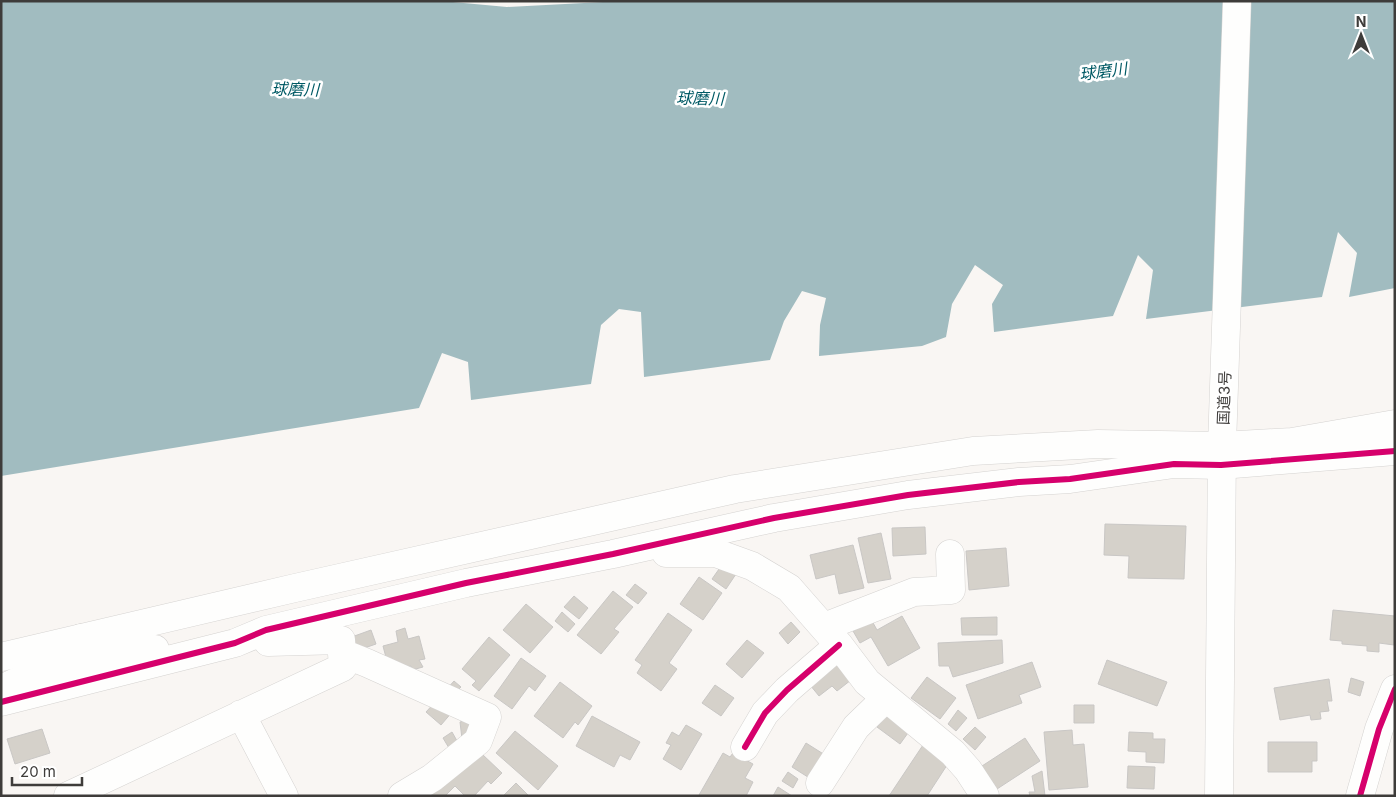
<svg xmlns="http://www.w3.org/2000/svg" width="1396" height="797" font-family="Inter,'Noto Sans JP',sans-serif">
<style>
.water{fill:#a1bcc0}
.building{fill:#d5d1ca;stroke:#c9c7c5}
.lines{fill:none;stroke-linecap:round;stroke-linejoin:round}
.minor-casing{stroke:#d5d3d1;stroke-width:29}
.tertiary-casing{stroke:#d5d3d1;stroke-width:29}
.trunk-casing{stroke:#d5d3d1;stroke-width:29}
.minor{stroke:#fefefd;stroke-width:28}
.tertiary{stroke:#fefefd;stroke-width:28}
.trunk{stroke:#fefefd;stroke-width:28}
.cycleway-casing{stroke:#fff;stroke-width:9}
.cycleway{stroke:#d6006c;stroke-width:6}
.labels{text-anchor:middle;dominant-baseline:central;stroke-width:5;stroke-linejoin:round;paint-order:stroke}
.street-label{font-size:15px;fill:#3e3c3a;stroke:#fff}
.water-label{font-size:16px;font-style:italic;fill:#005a65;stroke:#fff}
</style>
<rect width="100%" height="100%" fill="#f9f6f3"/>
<!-- water -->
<path class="water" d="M1,1H442L507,7L622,1H1395V288L1349,297L1357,253L1338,232L1322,297L1146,319L1153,270L1138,255L1113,316L994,332L992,304L1003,285L975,265L952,304L946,337L922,346L819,356L820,325L826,298L802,291L784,321L770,360L644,377L641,312L619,309L601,325L591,384L471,400L468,362L442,353L419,408L1,476Z"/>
<!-- building -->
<path class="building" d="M1105,524L1186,526L1184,579L1128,578L1129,556L1104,555Z
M925,527L926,554L893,556L892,528Z
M881,533L891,579L868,583L858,538Z
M853,545L864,588L839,594L835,574L816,579L810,555Z
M1006,548L1009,586L969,590L966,551Z
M724,562L738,571L726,589L712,579Z
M699,577L722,593L703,620L680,604Z
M635,584L647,593L638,604L626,595Z
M613,591L633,607L614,629L619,632L601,654L577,635Z
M574,596L588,608L579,619L564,607Z
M526,604L553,627L530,653L503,630Z
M1333,610L1395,616L1394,645L1379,643V652L1367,651V646L1342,644V641L1330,640Z
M562,612L575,624L568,632L555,621Z
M668,613L692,630L669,663L677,669L661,691L637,673L642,665L635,660Z
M902,616L920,648L888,666L871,637L860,643L853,631L872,621L877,630Z
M997,617V635H962L961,618Z
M791,622L800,632L788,644L779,633Z
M405,628L408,639L419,636L425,659L419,660L423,667L412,670L411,666L400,669L398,662L388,665L383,646L398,642L396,631Z
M371,630L376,644L353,652L349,638Z
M489,637L510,655L479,691L472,685L476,681L462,669Z
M747,640L764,653L742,678L726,664Z
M1002,640L1003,663L953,677L949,666H939L938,643Z
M521,658L546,676L535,691L529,686L512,709L494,696Z
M834,658L851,680L837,691L832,686L819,696L806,680Z
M1107,660L1167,682L1157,706L1098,684Z
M1032,662L1041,687L1019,695L1022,703L978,719L966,685Z
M927,677L956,698L940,719L911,698Z
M1351,678L1364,682L1360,696L1348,692Z
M1329,679L1332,701H1327L1329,711L1320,712L1321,719L1311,720L1310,715L1280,720L1274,688Z
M454,681L461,687L452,696L446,690Z
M560,682L592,706L578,725L575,722L563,738L534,716Z
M715,685L734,698L721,716L702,703Z
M438,699L453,711L441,725L426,712Z
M1074,705H1094V723H1074Z
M890,710L913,726L900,744L877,727Z
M958,710L967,718L956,731L948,724Z
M592,716L640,742L630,760L620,755L614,767L576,746Z
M468,720L471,738L462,739L460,722Z
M686,725L702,734L681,770L663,759L671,745L666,743L672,732L679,736Z
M975,727L986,737L975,750L963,739Z
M42,729L50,753L15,764L7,739Z
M1072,730L1073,745L1084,744L1088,787L1049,790L1044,732Z
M515,731L558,766L538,790L496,753Z
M452,732L461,748L452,753L443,738Z
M1129,732L1153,733V739H1165L1164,763L1146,762V752L1128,751Z
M1025,738L1040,761L997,789L982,766Z
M925,742L951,759L927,796H889Z
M1268,742H1317V761H1312V772H1268Z
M806,743L825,755L811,779L792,767Z
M723,753L730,757L733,753L753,764L745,778L753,782L746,796H701L699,795Z
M482,754L502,773L491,784L488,781L474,796H465L455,786L445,796H424L471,756L476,760Z
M1128,766L1155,767L1154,789L1127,788Z
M1042,771L1045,796H1030L1029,792H1035L1032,776Z
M788,772L798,779L793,788L782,781Z
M516,783L529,796H503Z
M778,787L792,796H773Z"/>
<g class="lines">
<defs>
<path id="minor" d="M666,553H716L752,566L789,588L839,645L867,682L953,753L968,770L985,796
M824,627L914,592L951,590L950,554
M342,653L367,663L487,717L478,741L432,778L402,796
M84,656L155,649
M1,689L31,675L84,656L81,638
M1,702L235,643L266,630L466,583L613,554L774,518L908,495L1019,482L1070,479L1174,464L1221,465L1395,451
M241,714L284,796
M745,747L765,713L787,690L839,645
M820,783L856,727L886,698
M68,796L343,667L341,640L268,642
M1360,796L1379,729L1395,689"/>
<path id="tertiary" d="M1,657L295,588L735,489L973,451L1098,444L1222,446L1292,442L1395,424"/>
<path id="trunk" d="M1219,796L1222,446L1237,1"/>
</defs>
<!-- minor casing -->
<use href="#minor" class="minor-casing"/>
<!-- tertiary casing -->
<use href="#tertiary" class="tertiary-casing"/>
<!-- trunk casing -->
<use href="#trunk" class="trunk-casing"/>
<!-- minor -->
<use href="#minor" class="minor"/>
<!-- tertiary -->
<use href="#tertiary" class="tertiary"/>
<!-- trunk -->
<use href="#trunk" class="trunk"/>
<defs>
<path id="cycleway" d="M1,702L235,643L266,630L466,583L613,554L774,518L908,495L1019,482L1070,479L1174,464L1221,465L1395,451
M745,747L765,713L787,690L839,645
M1360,796L1379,729L1395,689"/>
</defs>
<!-- cycleway casing -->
<use href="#cycleway" class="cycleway-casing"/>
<!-- cycleway -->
<use href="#cycleway" class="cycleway"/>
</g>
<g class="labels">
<!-- street labels -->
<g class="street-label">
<text transform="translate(1224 398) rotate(-88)">国道3号</text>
</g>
<!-- water labels -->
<g class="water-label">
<text transform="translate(1103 71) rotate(-7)">球磨川</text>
<text transform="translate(295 89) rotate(1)">球磨川</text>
<text transform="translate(700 98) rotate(1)">球磨川</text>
</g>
</g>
<!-- border -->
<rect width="1396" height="797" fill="none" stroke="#3e3c3a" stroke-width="5"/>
<!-- north arrow -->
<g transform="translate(1361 35)" stroke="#ffffff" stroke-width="4" paint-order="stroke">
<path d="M0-4L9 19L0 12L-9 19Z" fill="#3e3c3a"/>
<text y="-8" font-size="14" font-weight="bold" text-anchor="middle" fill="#3e3c3a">N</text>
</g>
<!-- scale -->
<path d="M12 777v8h70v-8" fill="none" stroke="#3e3c3a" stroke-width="2.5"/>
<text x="20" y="777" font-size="15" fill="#3e3c3a" stroke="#ffffff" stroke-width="4" paint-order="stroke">20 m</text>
</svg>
